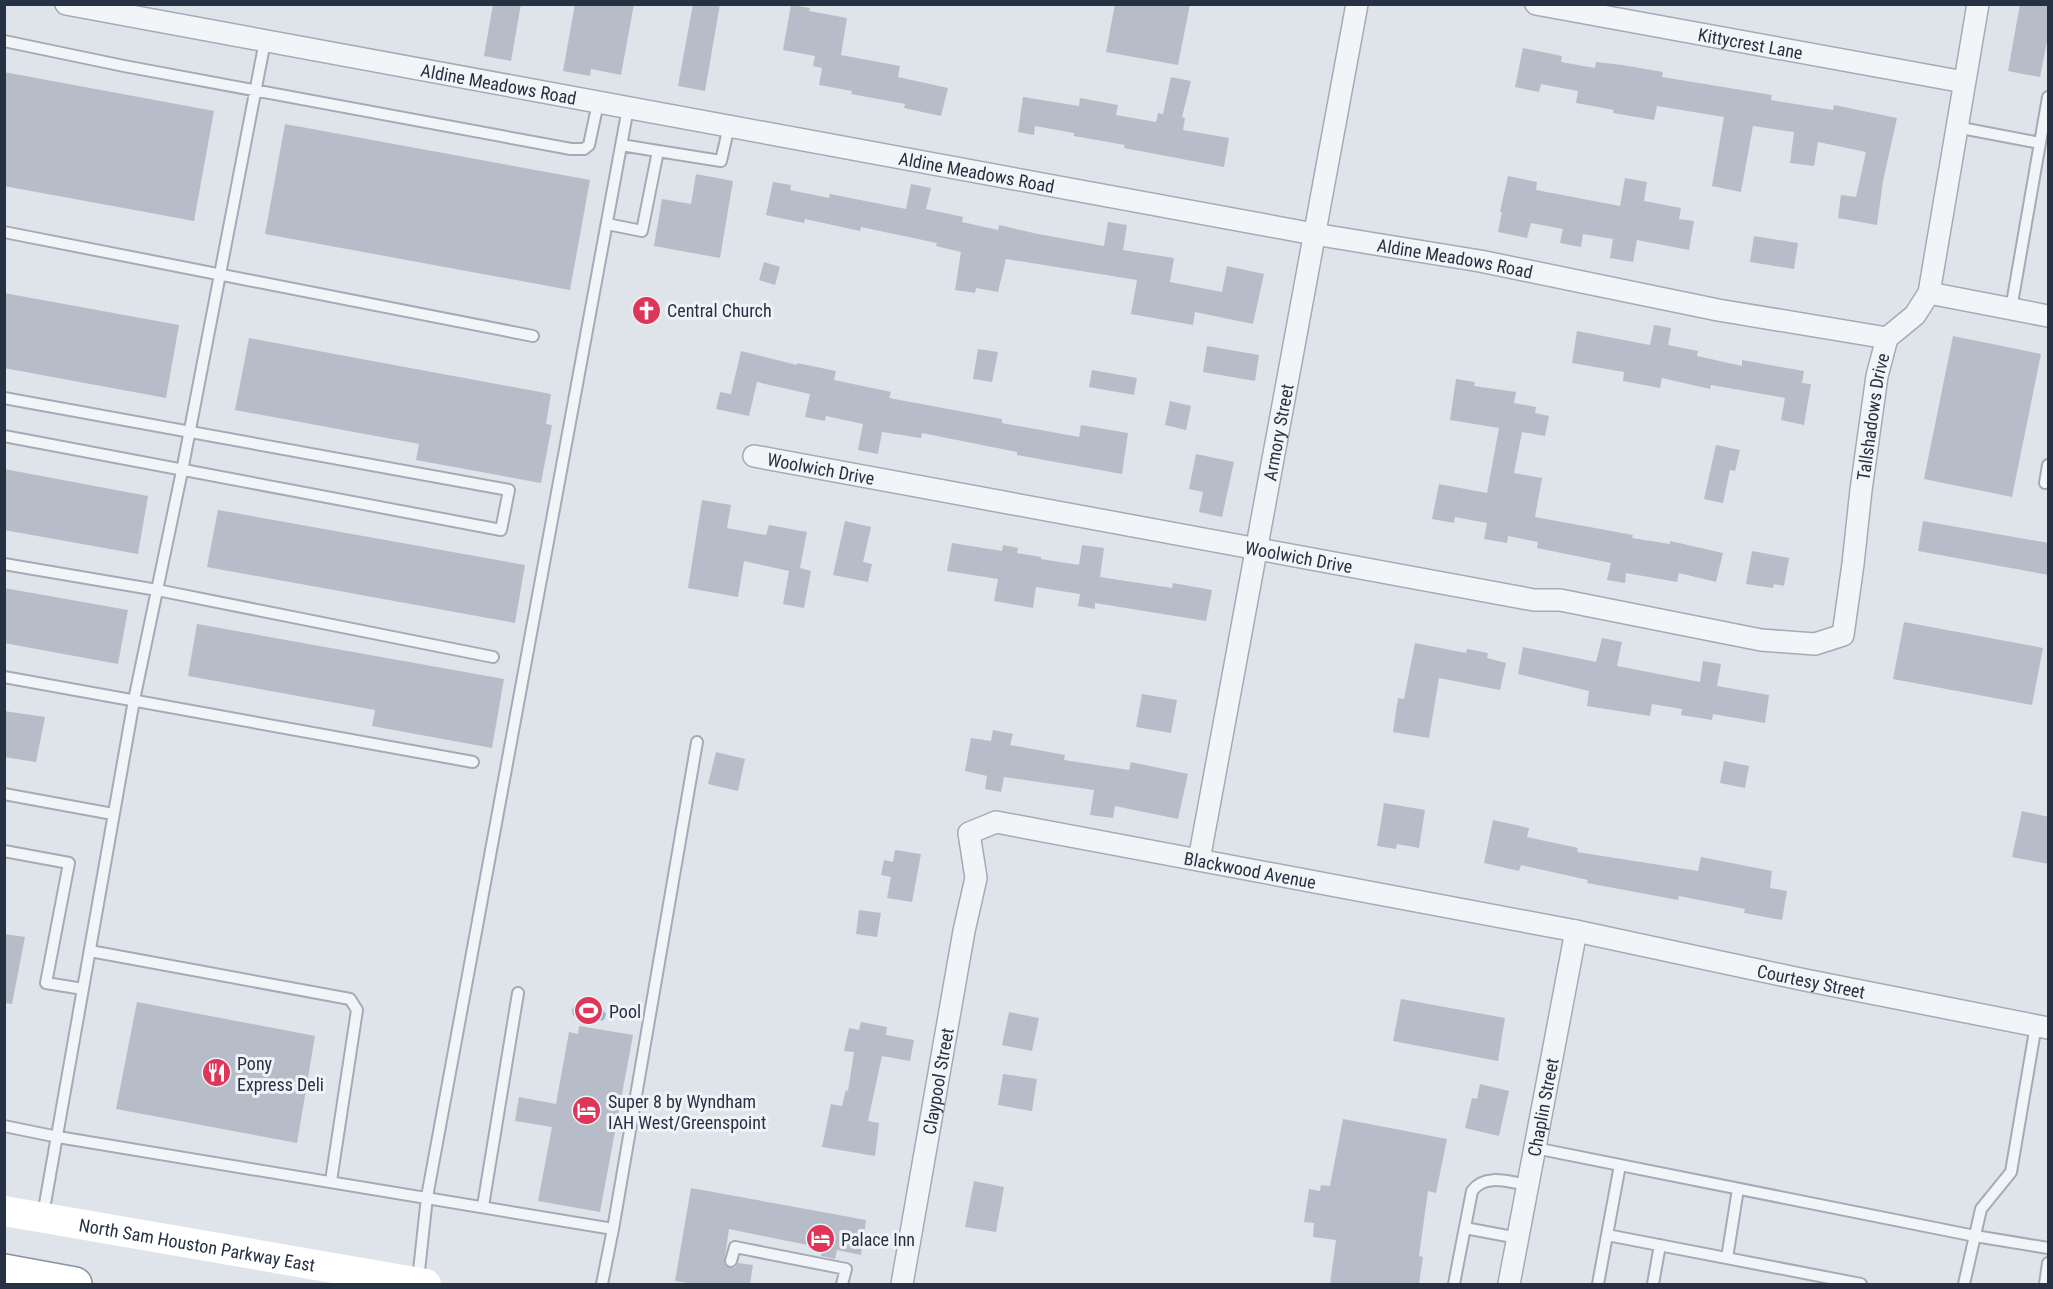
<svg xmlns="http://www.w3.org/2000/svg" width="2053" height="1289" font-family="'Roboto Condensed',sans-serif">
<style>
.water{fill:#96b5ce}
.building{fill:#b6bdc8}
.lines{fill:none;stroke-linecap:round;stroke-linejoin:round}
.lane-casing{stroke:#a4abb5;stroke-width:14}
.street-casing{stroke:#a4abb5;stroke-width:24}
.highway-casing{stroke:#8592a2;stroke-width:36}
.lane{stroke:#f2f5f8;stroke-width:10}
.street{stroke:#f2f5f8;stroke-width:21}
.secondary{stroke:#fff;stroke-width:30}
.highway{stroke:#fff;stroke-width:33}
.labels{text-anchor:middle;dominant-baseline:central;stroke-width:6;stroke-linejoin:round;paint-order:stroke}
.street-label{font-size:18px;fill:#263243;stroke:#eff3f7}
.poi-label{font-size:18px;fill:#263243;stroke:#eff3f7;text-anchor:start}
</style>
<rect width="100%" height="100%" fill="#dfe4ea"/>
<!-- water -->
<path class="water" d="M588,1003L601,1007L606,1014L604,1020C596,1022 589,1018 580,1020L573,1015L572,1009L576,1004Z"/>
<!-- building -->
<path class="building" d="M493,4H521L511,61L484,56Z
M575,4H634L621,75L591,69L590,76L563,71Z
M693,4H720L705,91L678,86Z
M1115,4H1190L1178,65L1106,52Z
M2020,4H2049V31L2040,77L2008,71Z
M791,5L810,8L809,11L847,18L841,55L900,66L898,77L948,88L941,116L904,108L905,104L851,94L852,91L819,85L822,68L813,66L815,56L783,50Z
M1523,48L1562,56L1561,62L1595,68L1596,62L1622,65L1663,72L1662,77L1772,95L1771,100L1833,110L1834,105L1897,118L1883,181L1877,225L1838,218L1841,195L1856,197L1866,152L1818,142L1814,166L1790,163L1794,132L1753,126L1741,192L1712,186L1724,117L1657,106L1654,120L1613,113L1614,110L1576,103L1578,91L1541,84L1539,92L1515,87Z
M4,72L214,111L194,221L4,186Z
M1171,77L1191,81L1182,117L1185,118L1183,130L1229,138L1224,167L1124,148L1125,145L1074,136V133L1035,126L1034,135L1018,132L1023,97L1079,106L1080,98L1118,105L1116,115L1156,122L1158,113L1163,114Z
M285,124L590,180L570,290L265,234Z
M696,174L733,181L720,258L654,246L662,199L691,204Z
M1508,176L1537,182L1536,190L1620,206L1625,178L1647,182L1644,201L1681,208L1679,219L1694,221L1689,250L1637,240L1633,262L1610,258L1613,239L1583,234L1581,247L1560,243L1563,229L1531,223L1527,238L1498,232L1502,212H1500Z
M773,182L791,185L790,190L829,198L830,194L906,209L911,184L931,188L926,209L963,217L962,222L998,230L999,225L1038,234L1104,246L1108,222L1127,225L1123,250L1174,258L1170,282L1222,292L1227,266L1264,274L1253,324L1195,312L1193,325L1131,314L1137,280L1006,259L998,292L976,288L975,293L955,290L961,252L936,246L937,243L861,227L860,231L805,219L804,223L766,215Z
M1754,236L1798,243L1794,269L1750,262Z
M764,262L780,267L775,285L759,280Z
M4,293L179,325L166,398L4,368Z
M1654,325L1671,328L1668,345L1698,351L1697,356L1742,366V360L1804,371L1802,383L1811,384L1804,425L1781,420L1785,398L1711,385L1710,389L1662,378L1660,388L1623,381L1624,372L1572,363L1577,331L1650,345Z
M1953,336L2041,354L2012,497L1924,479Z
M249,338L551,394L546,424L552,425L541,483L416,460L419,444L235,410Z
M1207,346L1259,355L1255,381L1203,372Z
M978,349L998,352L992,382L973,379Z
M741,351L797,365V363L836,371L834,380L891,392L889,398L1002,419V423L1079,437L1081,425L1128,433L1122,474L1017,455V452L922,433L921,438L882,432L878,454L858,450L863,424L826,416L825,421L805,417L810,394L757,382L749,416L716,409L720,392L731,394Z
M1092,370L1137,378L1134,395L1089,387Z
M1456,379L1475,382L1474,386L1516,392L1514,403L1536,407L1535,413L1549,416L1545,436L1522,432L1514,473L1542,478L1535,517L1633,535L1632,538L1670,544V541L1723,553L1716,582L1679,573L1677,582L1626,573L1625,583L1607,580L1611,563L1537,548L1538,542L1508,536L1507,543L1484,539L1487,523L1455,517L1454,523L1432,519L1439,484L1487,493L1499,428L1450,420Z
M1170,401L1191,406L1186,430L1165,425Z
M1716,445L1740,450L1735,471L1730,470L1723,503L1704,499Z
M1196,454L1234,462L1222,517L1199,512L1203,492L1189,489Z
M4,469L148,496L138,554L4,530Z
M702,500L731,505L727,528L766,535L769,525L807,532L800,568L811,571L804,608L783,604L789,571L744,561L738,597L688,588Z
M218,510L525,565L515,623L207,567Z
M845,521L871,527L863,562L872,564L868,582L833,575Z
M1923,521L2049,543V575L1918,551Z
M952,543L1002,551L1003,545L1018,548L1017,553L1041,557V559L1079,565L1082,545L1104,548L1100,577L1172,588L1173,583L1212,590L1206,621L1095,603V609L1078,606L1080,594L1036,587L1033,608L994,601L998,579L947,571Z
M1752,551L1789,558L1784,586L1774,584L1773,588L1746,584Z
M4,588L128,610L118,664L4,643Z
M1904,622L2043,648L2032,705L1893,679Z
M197,624L504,679L492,748L372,726L375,710L188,676Z
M1602,638L1622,642L1617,666L1700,682L1703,661L1721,664L1717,686L1769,695L1765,723L1713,714L1712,720L1681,715L1682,709L1652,704L1650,716L1587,706L1589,691L1518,674L1523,647L1596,662Z
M1415,643L1466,653L1467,649L1488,653L1487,658L1506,663L1500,690L1439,678L1429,738L1393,732L1398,698L1404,699Z
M1142,694L1177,700L1171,733L1136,727Z
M4,711L45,717L36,762L4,757Z
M993,730L1013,734L1010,745L1065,755L1064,760L1129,770L1131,762L1188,774L1178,819L1115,806L1113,818L1090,815L1094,790L1004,777L1001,792L985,789L987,776L965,771L971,738L991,741Z
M716,752L745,759L738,791L708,784Z
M1724,761L1749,766L1745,788L1720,783Z
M1384,803L1425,810L1419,848L1397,844L1396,849L1377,846Z
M2022,811L2049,817V864L2012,857Z
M1493,820L1529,828L1527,837L1578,848L1577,852L1698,871L1701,857L1772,871L1770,888L1787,891L1782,920L1744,913L1745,909L1679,896L1678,900L1587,883L1588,880L1521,865L1519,871L1484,863Z
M895,850L921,854L912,902L887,898L891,877L881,875L884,860L893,862Z
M859,910L881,913L877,937L856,934Z
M4,934L25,937L12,1004L4,1003Z
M1401,999L1505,1018L1498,1061L1393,1041Z
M137,1002L315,1036L297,1143L116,1109Z
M1009,1012L1039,1018L1032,1051L1002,1045Z
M861,1022L887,1027L886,1035L914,1040L910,1061L882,1056L868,1121L879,1123L875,1156L822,1147L831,1104L842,1106L846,1090L848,1091L854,1052L844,1051L849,1028L859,1030Z
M579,1026L633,1035L600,1212L538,1201L552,1127L515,1121L519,1097L556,1104L569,1032L578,1034Z
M1003,1074L1037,1079L1032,1111L998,1105Z
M1480,1084L1509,1091L1499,1136L1465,1128L1472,1098L1477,1099Z
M1343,1119L1447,1139L1436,1193L1428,1191L1419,1256L1423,1257L1419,1284H1330L1336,1240L1313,1237L1314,1223L1304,1222L1309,1189L1320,1191L1321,1185L1330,1186Z
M974,1181L1004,1187L996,1232L965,1227Z
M691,1188L866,1220L861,1255L837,1250L835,1259L821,1256L822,1248L729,1229L724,1263L730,1268L736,1267L738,1263L753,1265L750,1284H694L675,1281Z"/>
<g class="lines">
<defs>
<path id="lane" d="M4,41L124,66L571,149H584L589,145L598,103
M1956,127L2040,143L2048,97
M621,145L658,151
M607,224L642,231L658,151L721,161L729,126
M4,232L533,336
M2011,309L2040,143
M4,398L509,490L501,530L4,436
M2045,483L2048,465
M4,564L157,590L493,657
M4,677L473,762
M4,794L113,814
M4,851L69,863L46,983L83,989
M90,951L350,999L357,1010L331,1181
M4,1126L58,1137L613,1229
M1535,1148L1975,1236L2048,1248
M1620,1165L1607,1235L1861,1284
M483,1206L518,993
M43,1215L134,700L182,471L265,41
M1465,1228L1518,1238
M1727,1258L1738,1189
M731,1261L735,1247L846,1269L842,1284
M418,1280L427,1197L628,108
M602,1284L613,1229L697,742
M1454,1284L1472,1191C1485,1173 1509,1182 1528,1185
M1598,1284L1607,1235
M1653,1284L1660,1245
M1964,1284L1981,1209L2011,1172L2036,1025
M2045,1284L2048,1263"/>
<g id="street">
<path id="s1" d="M66,4L1314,234L1480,261L1718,310L1887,338"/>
<path id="s2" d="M1536,4L1964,82"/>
<path d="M1929,293L2048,316"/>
<path id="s3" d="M754,456L1534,600H1560L1761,640L1815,644L1843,635L1853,564L1861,490L1877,376L1887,338L1915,315L1929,293L1978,4"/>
<path id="s4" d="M1199,860L1357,4"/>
<path id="s5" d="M902,1284L964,931L976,878L969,833L996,822L1576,931L1805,980L2048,1028"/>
<path id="s6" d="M1509,1284L1576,931"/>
</g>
<path id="highway" d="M4,1271L75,1284"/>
</defs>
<!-- lane casing -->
<use href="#lane" class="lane-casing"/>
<!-- street casing -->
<use href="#street" class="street-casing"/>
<!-- highway casing -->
<use href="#highway" class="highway-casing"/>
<!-- lane -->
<use href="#lane" class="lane"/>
<!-- street -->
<use href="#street" class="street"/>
<!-- secondary -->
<path class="secondary" id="s7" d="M4,1211L426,1284"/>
<!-- highway -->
<use href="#highway" class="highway"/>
</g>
<!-- icons -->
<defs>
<symbol id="church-disc" viewBox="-11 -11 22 22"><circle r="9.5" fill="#dd3659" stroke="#eff3f7"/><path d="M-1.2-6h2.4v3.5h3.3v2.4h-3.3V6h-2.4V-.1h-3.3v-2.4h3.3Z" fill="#fff"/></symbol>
<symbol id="stadium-disc" viewBox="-11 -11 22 22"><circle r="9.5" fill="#dd3659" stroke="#eff3f7"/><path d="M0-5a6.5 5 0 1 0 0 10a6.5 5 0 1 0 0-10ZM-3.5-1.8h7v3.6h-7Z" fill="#fff"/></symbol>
<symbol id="restaurant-disc" viewBox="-11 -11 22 22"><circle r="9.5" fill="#dd3659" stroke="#eff3f7"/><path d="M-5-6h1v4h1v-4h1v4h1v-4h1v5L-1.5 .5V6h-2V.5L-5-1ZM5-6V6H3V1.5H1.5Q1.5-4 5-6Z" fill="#fff"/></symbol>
<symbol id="hotel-disc" viewBox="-11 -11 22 22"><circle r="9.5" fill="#dd3659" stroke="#eff3f7"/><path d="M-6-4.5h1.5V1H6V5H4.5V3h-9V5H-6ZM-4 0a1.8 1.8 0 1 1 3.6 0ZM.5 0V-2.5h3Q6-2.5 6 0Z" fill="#fff"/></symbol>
</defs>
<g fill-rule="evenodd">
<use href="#church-disc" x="630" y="294" width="33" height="33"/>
<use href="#stadium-disc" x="572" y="994" width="33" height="33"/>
<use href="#restaurant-disc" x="200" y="1056" width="33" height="33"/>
<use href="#hotel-disc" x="570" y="1094" width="33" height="33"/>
<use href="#hotel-disc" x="804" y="1222" width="33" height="33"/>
</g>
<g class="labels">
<!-- street labels -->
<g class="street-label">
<text stroke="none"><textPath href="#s2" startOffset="218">Kittycrest Lane</textPath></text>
<text stroke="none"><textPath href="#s1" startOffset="440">Aldine Meadows Road</textPath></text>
<text stroke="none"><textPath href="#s1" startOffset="926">Aldine Meadows Road</textPath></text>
<text stroke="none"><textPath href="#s1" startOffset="1412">Aldine Meadows Road</textPath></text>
<text stroke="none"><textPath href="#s3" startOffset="1328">Tallshadows Drive</textPath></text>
<text stroke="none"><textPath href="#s4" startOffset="435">Armory Street</textPath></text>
<text stroke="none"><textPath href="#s3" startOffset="68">Woolwich Drive</textPath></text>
<text stroke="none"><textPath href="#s3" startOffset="554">Woolwich Drive</textPath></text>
<text stroke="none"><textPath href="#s5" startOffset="746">Blackwood Avenue</textPath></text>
<text stroke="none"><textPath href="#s5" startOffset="1318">Courtesy Street</textPath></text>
<text stroke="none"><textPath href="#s5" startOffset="206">Claypool Street</textPath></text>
<text stroke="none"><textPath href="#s6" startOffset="180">Chaplin Street</textPath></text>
<text stroke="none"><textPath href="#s7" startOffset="196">North Sam Houston Parkway East</textPath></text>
</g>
<!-- poi labels -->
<g class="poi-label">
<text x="667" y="310">Central Church</text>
<text x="609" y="1011">Pool</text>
<text x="237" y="1063">Pony<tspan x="237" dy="21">Express Deli</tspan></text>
<text x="608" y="1101">Super 8 by Wyndham<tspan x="608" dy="21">IAH West/Greenspoint</tspan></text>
<text x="841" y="1239">Palace Inn</text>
</g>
</g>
<!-- border -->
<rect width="2053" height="1289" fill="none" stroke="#263243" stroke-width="12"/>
</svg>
